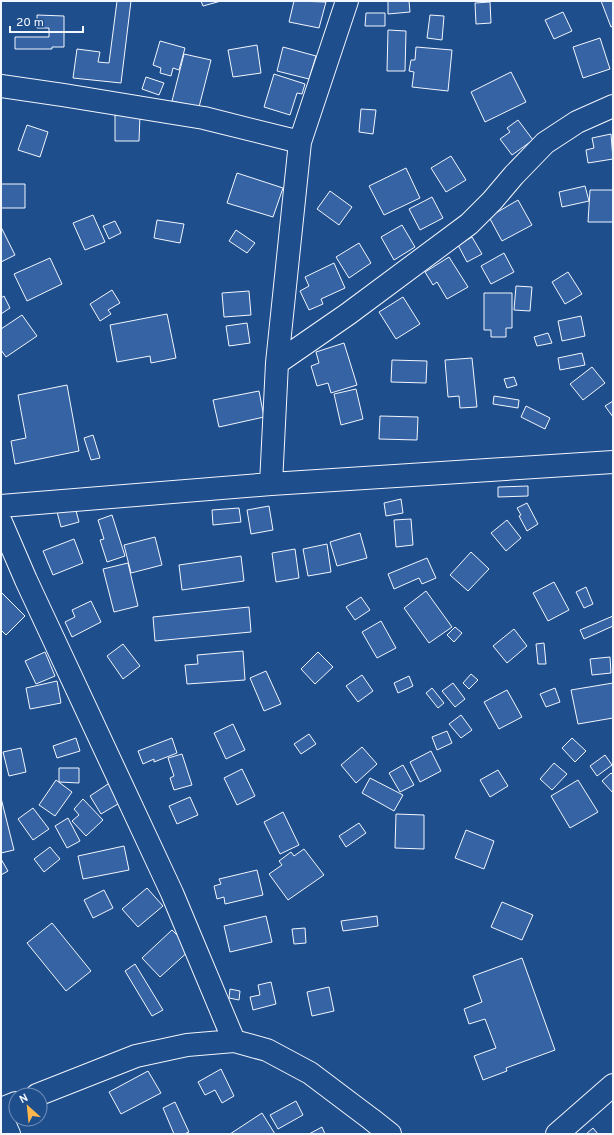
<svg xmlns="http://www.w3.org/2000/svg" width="614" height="1135" font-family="Overpass,sans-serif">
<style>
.building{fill:#3563a3;stroke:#f2f6ff}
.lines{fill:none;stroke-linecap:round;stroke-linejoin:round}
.minor-casing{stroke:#f2f6ff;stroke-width:24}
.tertiary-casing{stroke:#f2f6ff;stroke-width:24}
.minor{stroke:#1f4e8c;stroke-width:22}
.tertiary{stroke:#1f4e8c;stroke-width:22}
</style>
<rect width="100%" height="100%" fill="#1f4e8c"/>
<!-- building -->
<path class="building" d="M117,1H131L121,83L73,78L77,49L100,52L98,62L109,63Z
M201,1H221L203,6Z
M294,1L326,2L319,28L289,22Z
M388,1H409L410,12L388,14Z
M601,1H613V26L611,27Z
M490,2L491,23L476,24L475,3Z
M563,12L572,31L554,39L545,20Z
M366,13H385V26H365Z
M37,15L64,16V47H52V49H15V37H49V28H37Z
M430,15L444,16L442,40L427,38Z
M388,30L406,31L405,71H387Z
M600,38L610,69L583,78L573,47Z
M160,41L185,48L179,70L173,68L171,76L160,73L161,68L153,65Z
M257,45L261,73L233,77L228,50Z
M283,47L316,56L309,79L277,71Z
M416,47L452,50L448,91L412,87L414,72L409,71L411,60H415Z
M184,54L211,60L199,107L172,101Z
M511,72L526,102L485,122L471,92Z
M274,74L305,84L302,94L297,93L290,115L264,107Z
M146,77L164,83L159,95L142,89Z
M361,109L376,110L373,134L359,132Z
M115,115H140L139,141H115Z
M518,120L533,140L512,155L500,139L510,132L507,128Z
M27,125L48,132L40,157L18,150Z
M611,134L613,159L588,163L586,150L594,148L592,138Z
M451,156L466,180L446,192L431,168Z
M406,168L420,198L384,215L369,186Z
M237,173L283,188L273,217L227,203Z
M1,184H25V208H1Z
M585,186L589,201L562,207L559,192Z
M590,190H613V222H588Z
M330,191L352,207L339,225L317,209Z
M432,197L443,218L420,230L409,209Z
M518,200L532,225L502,241L489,217Z
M93,215L105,242L85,250L73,223Z
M157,220L184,224L180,243L154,238Z
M115,221L121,233L109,239L103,226Z
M402,225L415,247L394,260L381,237Z
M1,227L15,255L1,262Z
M236,230L255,243L247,253L229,241Z
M472,237L482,254L467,262L458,245Z
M359,243L371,263L349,278L336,257Z
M504,253L514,272L491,284L481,266Z
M449,257L468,287L447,299L437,282L433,285L425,272Z
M50,258L62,284L27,301L14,274Z
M334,263L345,288L321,299L323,304L309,310L300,291L309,286L305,277Z
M568,272L582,294L565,304L552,282Z
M516,286L532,287L530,311L514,310Z
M112,290L120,303L108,310L111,314L100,321L90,304Z
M249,291L251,315L224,317L222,293Z
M484,293H512V328H506V337H491V330H484Z
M4,296L10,308L1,314V298Z
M403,297L420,324L396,339L379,312Z
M167,314L176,358L151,363L150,356L117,362L110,325Z
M22,315L37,336L6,357L1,350V329Z
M581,316L585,336L562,341L558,321Z
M247,323L250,343L229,346L226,326Z
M548,333L552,343L537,346L534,337Z
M344,343L357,385L331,393L328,383L317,386L311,366L319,363L316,352Z
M582,353L585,365L560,370L558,358Z
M472,358L477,407L460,408L459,396L448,397L445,360Z
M392,360L427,361L426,383L391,382Z
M592,367L605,383L583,400L570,384Z
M514,377L517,385L507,388L504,379Z
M67,385L79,451L15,464L11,441L26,438L18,395Z
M356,389L363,419L341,425L334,394Z
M259,391L264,417L219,427L213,400Z
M494,396L519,400L518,408L493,404Z
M613,401V417L605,406Z
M526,406L550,418L545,429L521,417Z
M380,416L418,417L417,440L379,439Z
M93,435L100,458L91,460L84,438Z
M528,486V496L498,497V487Z
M401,499L403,513L386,516L384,503Z
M74,503L79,522L61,527L56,508Z
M527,503L538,524L527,531L519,516L521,515L517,508Z
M269,506L273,530L251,534L247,510Z
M239,508L241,522L213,525L212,510Z
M112,515L125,556L107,562L100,540L104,539L98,520Z
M411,519L413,545L396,547L394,520Z
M507,520L521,538L506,551L491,533Z
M360,533L367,558L337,566L330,542Z
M155,537L162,565L131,573L124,545Z
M74,539L83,563L53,575L43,551Z
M327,544L331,572L308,576L303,549Z
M295,549L299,578L276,582L272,553Z
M471,552L489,569L468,591L450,575Z
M241,556L244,581L182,590L179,565Z
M427,558L436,578L422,584L419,578L394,589L388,574Z
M128,563L138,606L114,612L103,569Z
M554,582L569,610L548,621L533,593Z
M586,587L593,604L584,608L576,592Z
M426,591L452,627L429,643L404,608Z
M2,593L25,616L6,635L1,630V594Z
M361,597L370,610L355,620L346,607Z
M91,601L101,622L72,637L65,622L75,617L72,610Z
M249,607L251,632L155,641L153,617Z
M613,616V626L584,639L580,630Z
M381,621L396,648L377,658L362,632Z
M455,627L462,633L454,642L447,635Z
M514,629L527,646L507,663L493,646Z
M544,643L546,664H538L536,644Z
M123,644L140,666L123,679L107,656Z
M243,651L245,680L187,684L185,665L198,664L197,655Z
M45,652L55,676L36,684L25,661Z
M318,652L333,667L315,684L301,669Z
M610,657L611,673L592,675L590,659Z
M266,671L281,704L264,711L250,678Z
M471,674L478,680L469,689L463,683Z
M362,675L373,691L358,702L346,686Z
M409,676L413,686L398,693L394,683Z
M57,681L61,703L30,709L26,688Z
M453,683L465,699L455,707L442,691Z
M613,683V718L578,724L571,690Z
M432,688L444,703L438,708L426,693Z
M555,688L560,702L546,707L540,694Z
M507,690L522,717L499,729L484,702Z
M461,715L472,730L461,738L449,724Z
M233,724L245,750L226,759L214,733Z
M447,731L452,743L437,750L432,737Z
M309,734L316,744L301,754L294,744Z
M76,738L80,751L57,758L53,746Z
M172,738L177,753L154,762V759L143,764L138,751Z
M572,738L586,751L575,762L562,748Z
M362,747L377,764L356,783L341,765Z
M21,748L26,772L9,776L3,752Z
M431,751L441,771L420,782L410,762Z
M182,754L192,785L174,790L170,778L174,776L168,758Z
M605,755L612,765L597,776L590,766Z
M554,763L567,774L552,790L540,779Z
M403,765L414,785L400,792L389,773Z
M59,768H79V783L59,782Z
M242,769L255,796L237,805L224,778Z
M498,770L508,786L490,797L480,780Z
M611,773L613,775V793L602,781Z
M370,778L403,795L394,811L362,793Z
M56,780L72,792L55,816L39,805Z
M578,780L598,812L570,828L551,796Z
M111,782L123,801L101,814L90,796Z
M190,797L198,815L177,824L169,806Z
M1,798L14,850L1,853Z
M83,799L103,820L86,836L72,821L79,815L74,809Z
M33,808L49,829L33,840L18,819Z
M283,812L299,845L280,854L264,822Z
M396,814L424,815V849L395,848Z
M68,818L80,841L67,848L55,826Z
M359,823L366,833L346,847L339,836Z
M466,830L494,841L484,869L455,858Z
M124,846L129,870L83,879L78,856Z
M50,847L60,859L44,872L34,859Z
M304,849L324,875L288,900L269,874L282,865L279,861L291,852L294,856Z
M1,859L8,871L1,875Z
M257,870L263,895L225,904L224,897L217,899L214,886L221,884L219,879Z
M147,888L163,906L138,927L122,909Z
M104,890L113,908L93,918L84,900Z
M502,902L533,915L522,940L491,927Z
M266,916L272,942L230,952L224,926Z
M377,916L378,926L343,931L341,921Z
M52,923L91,971L66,991L27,943Z
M305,928L306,943L294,944L292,929Z
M172,930L191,949L160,977L142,958Z
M522,958L555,1050L506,1068L507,1071L483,1080L474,1056L496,1048L485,1019L469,1024L464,1009L482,1002L473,976Z
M135,964L163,1010L152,1016L125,971Z
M271,982L276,1004L253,1010L250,997L260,995L258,985Z
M329,987L334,1011L312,1016L307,992Z
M230,989L240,991L239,1000L229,998Z
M221,1069L234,1096L222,1103L215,1090L205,1095L198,1082Z
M148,1071L161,1093L121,1114L109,1092Z
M296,1101L303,1115L278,1129L270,1115Z
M175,1102L189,1132L184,1134H174L163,1108Z
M262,1113L275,1134H230Z
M322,1127L325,1134H309Z
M593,1128L598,1134H586Z"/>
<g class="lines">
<defs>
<path id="minor" d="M1,86L63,95L204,118L300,142
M277,363L348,314L469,224L492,201L514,175L545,143L577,122L613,106
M271,484L277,363L300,142L347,1
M1,506L271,484L613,462
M1,522L26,580L172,893L234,1041
M37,1095L136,1056L187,1045L234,1041L267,1050L310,1073L371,1119L390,1134
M1,1109L16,1103
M557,1134L613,1085"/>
<path id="tertiary" d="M1,1116L9,1134"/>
</defs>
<!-- minor casing -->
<use href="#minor" class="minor-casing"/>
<!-- tertiary casing -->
<use href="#tertiary" class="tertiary-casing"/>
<!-- minor -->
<use href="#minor" class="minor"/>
<!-- tertiary -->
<use href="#tertiary" class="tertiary"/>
</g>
<!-- border -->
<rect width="614" height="1135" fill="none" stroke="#f2f6ff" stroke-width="4"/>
<!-- north arrow -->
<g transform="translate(28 1107) rotate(333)"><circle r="19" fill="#1f4e8c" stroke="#7391ba"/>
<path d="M0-3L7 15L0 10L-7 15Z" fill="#ffb74d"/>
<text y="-6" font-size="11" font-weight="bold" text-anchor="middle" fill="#f2f6ff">N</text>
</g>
<!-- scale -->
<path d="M10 26v6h73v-6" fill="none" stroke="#f2f6ff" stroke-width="2"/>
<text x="16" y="26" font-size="12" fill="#f2f6ff" stroke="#1f4e8c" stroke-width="3" paint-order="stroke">20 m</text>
</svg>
